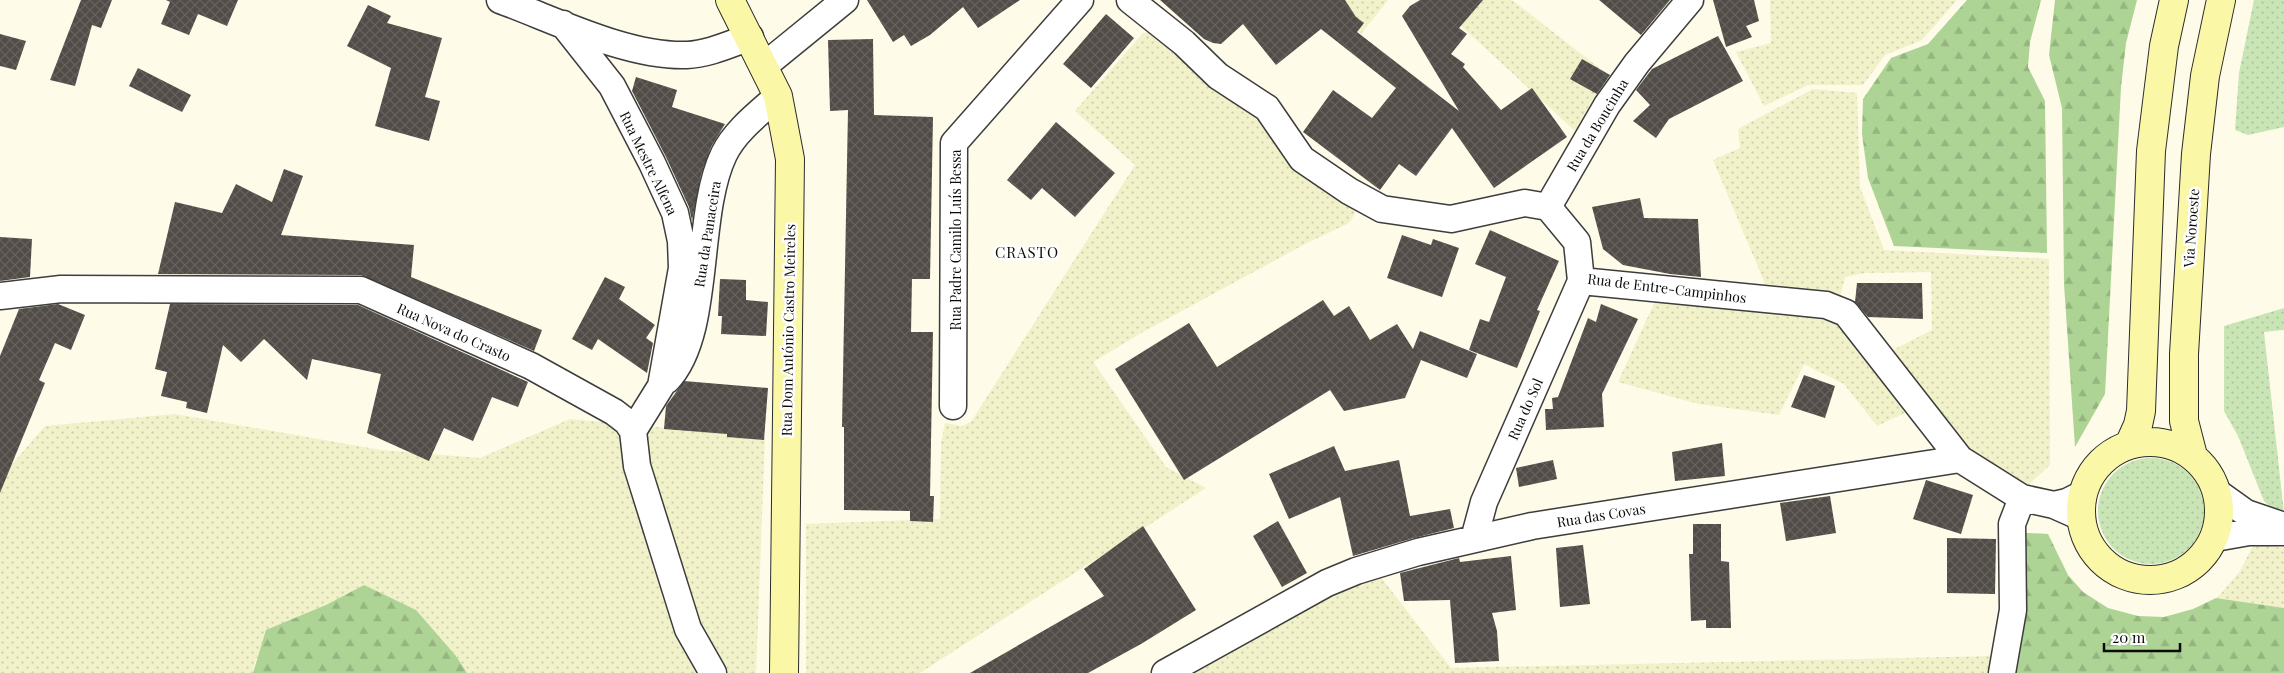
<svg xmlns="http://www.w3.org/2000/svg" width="2284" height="673" font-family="'Playfair Display',serif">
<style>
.farmland{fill:url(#farmland-dots)}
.green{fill:url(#green-dots)}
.forest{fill:url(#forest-firs)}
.building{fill:url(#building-cross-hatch)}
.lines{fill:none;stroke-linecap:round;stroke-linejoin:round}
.minor-casing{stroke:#3d3d3d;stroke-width:29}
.secondary-casing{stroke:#2c2c2c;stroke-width:30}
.minor{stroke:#fff;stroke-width:26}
.secondary{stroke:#faf7a7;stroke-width:28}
.labels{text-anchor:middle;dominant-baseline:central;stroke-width:5;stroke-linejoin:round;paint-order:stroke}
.street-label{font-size:14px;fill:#0a0a0a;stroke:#fff}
.neighbourhood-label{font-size:15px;letter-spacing:1px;fill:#0a0a0a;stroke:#fff}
</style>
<defs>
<pattern id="farmland-dots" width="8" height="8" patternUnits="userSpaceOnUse" patternTransform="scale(1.25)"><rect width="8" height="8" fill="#f1f1ca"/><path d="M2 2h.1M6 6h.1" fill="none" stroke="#cdcdac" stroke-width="1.8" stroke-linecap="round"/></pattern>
<pattern id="green-dots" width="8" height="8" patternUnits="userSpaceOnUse" patternTransform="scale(1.25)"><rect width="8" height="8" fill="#cae5b5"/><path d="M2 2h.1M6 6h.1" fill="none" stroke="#acc39a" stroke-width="1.8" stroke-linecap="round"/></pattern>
<pattern id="forest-firs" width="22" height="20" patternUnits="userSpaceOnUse" patternTransform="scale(1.25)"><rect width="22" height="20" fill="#add495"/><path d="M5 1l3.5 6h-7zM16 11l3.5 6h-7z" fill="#94b57f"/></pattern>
<pattern id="building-cross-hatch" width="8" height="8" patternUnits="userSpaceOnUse" patternTransform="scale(1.25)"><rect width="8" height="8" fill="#514c47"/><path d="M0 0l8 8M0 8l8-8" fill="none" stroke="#65615d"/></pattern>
</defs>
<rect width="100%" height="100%" fill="#fefbe8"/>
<!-- farmland -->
<path class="farmland" d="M1315,0H1388L1361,34L1349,27Z
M1433,0H1512L1607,74L1575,131Z
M1770,0H1957L1922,40L1885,55L1863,85H1808L1764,106L1736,52L1771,43Z
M1153,32L1180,58L1216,84L1263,113L1360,205L1349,223L1305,244L1141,333L1093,362L1166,467L1206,488L920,673H806V524L940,519L941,444L945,423L962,426L971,422L1135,165L1075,111L1143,33Z
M1813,89L1857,93L1860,187L1884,250L2049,259L2050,465L2028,485L1987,466L1949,428L1887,353L1932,330L1931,272L1865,273L1845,277L1839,301L1766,286L1713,160L1740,148L1738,129Z
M1656,299L1794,311L1844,325L1909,411L1877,426L1844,384L1804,364L1779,415L1699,404L1618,382Z
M175,414L381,450L480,458L570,419L765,437L756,673H467L456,656L364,585L326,605L256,659L253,673H0V478L45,426Z
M2254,544L2284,548V608L2217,598L2240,571Z
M1380,576L1451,668L1994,656L1990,673H1195L1311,603Z"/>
<!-- green -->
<path class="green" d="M2254,0H2284V127L2248,135L2235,130L2239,73Z
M2284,308V330L2264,332L2284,513L2275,512L2264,501L2238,436L2224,411V326Z
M2098 511a53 53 0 1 1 106 0a53 53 0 1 1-106 0Z"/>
<!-- forest -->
<path class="forest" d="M1967,0H2041L2030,42L2028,67L2045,101L2047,253L1894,246L1868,178L1862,134L1863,99L1891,58L1928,44Z
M2055,0H2137L2126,43L2121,87L2105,394L2075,447L2064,284L2062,108L2049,55Z
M2026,533L2048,534L2068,575L2083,592L2108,608L2138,616L2164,617L2193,609L2216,598L2284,608V673H2012L2023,536Z
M364,585L416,610L456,656L467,673H253L266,630L326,605Z"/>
<!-- building -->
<path class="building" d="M81,0H112L101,28L92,25L75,86L50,80Z
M166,0H238L227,26L198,14L189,35L161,24L170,2Z
M867,0H1020L978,28L963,7L930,35L911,46L904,35L893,42Z
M1160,0H1345L1356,17L1364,23L1357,32L1459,111L1402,16L1410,6L1420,0H1483L1459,28L1467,34L1451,54L1465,64L1463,67L1501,110L1532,88L1567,137L1494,188L1452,128L1416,176L1399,164L1380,190L1303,132L1333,90L1372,118L1396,88L1321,29L1276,65L1243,24L1221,44L1213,43L1204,39Z
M1599,0H1670L1641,35Z
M1713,0H1754L1759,21L1746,26L1752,37L1726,47Z
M368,5L391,16L387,23L442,38L425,97L440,101L429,141L375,126L391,68L347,46Z
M1106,14L1134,38L1091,88L1063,64Z
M0,34L26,41L16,70L0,66Z
M1718,36L1743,81L1669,119L1656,138L1633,121L1650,105L1636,90L1652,69Z
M873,39L874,115L933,117L930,279H912L911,332H933L930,496H934L933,522L910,521V511L844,510V427H842L848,110L830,111L828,40Z
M1582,59L1610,75L1597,94L1570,79Z
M138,68L191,95L182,112L129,86Z
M636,77L677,90L672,107L725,124L711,147L701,175L692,221L689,207L666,157L632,91Z
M1056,122L1115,173L1075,217L1042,188L1031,200L1007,180Z
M284,169L303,176L281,235L414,245L411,277L542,330L534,351L361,275L158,274L175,202L222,213L236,184L272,202Z
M1640,198L1644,218L1698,219L1701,277L1670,274L1623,265L1603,249L1592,207Z
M1490,230L1559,261L1537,310L1540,311L1517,368L1469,350L1480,319L1489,322L1506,277L1475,264Z
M1402,235L1431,245L1433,239L1459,248L1442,297L1387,278Z
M0,237L32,239L30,277L0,281Z
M605,277L625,287L619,299L655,325L646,338L653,343L647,373L598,339L592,350L572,339Z
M720,279L746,280V300L768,302L766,336L721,334L722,316H718Z
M1857,283H1922L1923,319L1868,317L1855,302Z
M1323,300L1334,316L1349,306L1370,340L1397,324L1413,349L1420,331L1477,354L1467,378L1421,360L1405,398L1344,411L1330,390L1184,480L1115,369L1189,323L1217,367Z
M58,304L85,315L71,350L55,343L39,380L45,383L0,493V356L19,309Z
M170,304L358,305L528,382L518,407L492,397L473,441L444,428L429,461L367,433L381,374L312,359L307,380L264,339L241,362L223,345L207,413L186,408L187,402L161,396L167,372L155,369Z
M1601,304L1638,319L1602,394L1604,427L1546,430L1545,409H1553L1552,398L1558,397L1588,318L1596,322Z
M1804,375L1835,386L1825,418L1791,407Z
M684,381L768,388L764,440L727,437V434L664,429L666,406Z
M1722,443L1725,476L1675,481L1672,452Z
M1334,446L1345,471L1399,460L1410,516L1450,509L1454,528L1414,538L1353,556L1340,497L1289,519L1269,474Z
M1553,460L1557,479L1519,487L1516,468Z
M1926,480L1973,495L1961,534L1913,519Z
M1830,496L1836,533L1786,541L1780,503Z
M1278,521L1307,573L1282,587L1253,536Z
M1693,524H1721V561L1729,562L1731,628H1706V620L1691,621L1689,554H1693Z
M1143,526L1196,610L1141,644L1088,673H970L1104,596L1084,569Z
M1947,538L1996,539L1995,594L1947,593Z
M1583,545L1590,604L1560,607L1556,548Z
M1511,556L1516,610L1492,613L1497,631L1499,661L1455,663L1450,600L1404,601L1400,573L1459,558L1460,562Z"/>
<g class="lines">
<defs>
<path id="minor" d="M500,0C555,20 627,57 687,55C709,54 730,44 750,37
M1130,0L1184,43L1218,76L1267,108L1302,159L1349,191L1382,209L1451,219L1525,203L1548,207L1577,242L1581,281L1826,305L1846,313L1960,459
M563,24L612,86L652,163L675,213L681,241L682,268L661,386L633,431
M764,66L845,0
M1548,207L1607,105L1637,63L1690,0
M0,296L61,289L361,290L531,366L614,412L627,422L633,431L637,466L688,629L713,673
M667,380C712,333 694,216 724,154C735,131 759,113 778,96
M953,406L954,143L1080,0
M2218,493L2246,513L2284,526
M2054,505L2067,502L2083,494
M2215,538L2249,532H2284
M1474,539L1484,502L1581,281
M1165,673L1327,583L1356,571L1418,552L1532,526L1960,459L2022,498L2054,505L2081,517
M2002,673L2013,610L2012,524L2022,498"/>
<path id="secondary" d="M730,0L778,96L790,159L784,673
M2081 511a69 69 0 1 1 138 0a69 69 0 1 1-138 0Z
M2129,445L2138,425L2141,411L2151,151L2164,46L2174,0
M2193,456L2184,421V354L2196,154L2205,76L2221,0"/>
</defs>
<!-- minor casing -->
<use href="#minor" class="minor-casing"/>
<!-- secondary casing -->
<use href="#secondary" class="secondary-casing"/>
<!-- minor -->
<use href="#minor" class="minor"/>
<!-- secondary -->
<use href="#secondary" class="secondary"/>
</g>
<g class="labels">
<!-- street labels -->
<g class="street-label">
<text transform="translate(1597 125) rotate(-59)">Rua da Boucinha</text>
<text transform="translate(649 163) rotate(64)">Rua Mestre Alfena</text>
<text transform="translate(2191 228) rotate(-86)">Via Noroeste</text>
<text transform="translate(707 234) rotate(-81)">Rua da Panaceira</text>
<text transform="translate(955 240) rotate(-90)">Rua Padre Camilo Luís Bessa</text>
<text transform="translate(1667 288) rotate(7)">Rua de Entre-Campinhos</text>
<text transform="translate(788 330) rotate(-89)">Rua Dom António Castro Meireles</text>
<text transform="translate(454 332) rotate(24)">Rua Nova do Crasto</text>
<text transform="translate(1525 409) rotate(-66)">Rua do Sol</text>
<text transform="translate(1601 515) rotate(-9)">Rua das Covas</text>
</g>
<!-- neighbourhood labels -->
<g class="neighbourhood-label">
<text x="1027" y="252">CRASTO</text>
</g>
</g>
<!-- scale -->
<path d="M2104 643v8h76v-8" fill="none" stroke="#0a0a0a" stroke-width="2.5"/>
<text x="2112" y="643" font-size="15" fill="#0a0a0a" stroke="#ffffff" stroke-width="4" paint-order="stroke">20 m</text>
</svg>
